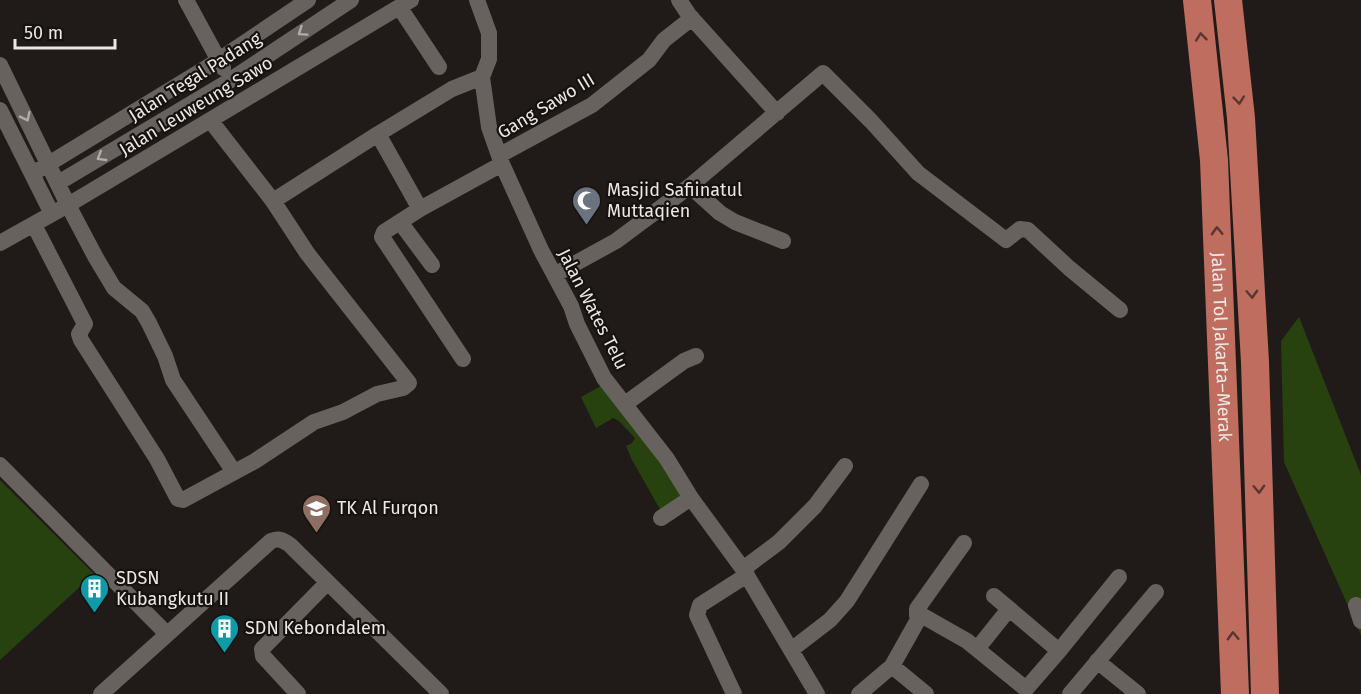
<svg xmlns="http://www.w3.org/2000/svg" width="1361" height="694" font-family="'Fira Sans',sans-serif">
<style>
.green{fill:#27420f}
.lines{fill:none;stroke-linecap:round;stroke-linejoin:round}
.street{stroke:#68625f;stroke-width:16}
.highway{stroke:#be6d5e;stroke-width:28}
.oneway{stroke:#b0aca9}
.oneway2{stroke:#59362f}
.labels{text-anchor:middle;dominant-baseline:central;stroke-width:4.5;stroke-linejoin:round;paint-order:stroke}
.street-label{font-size:18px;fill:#ebe8e6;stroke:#161210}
.poi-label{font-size:18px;fill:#ebe8e6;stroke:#161210;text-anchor:start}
</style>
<rect width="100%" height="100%" fill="#201b19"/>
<!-- green -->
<path class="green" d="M1299,317L1361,475V635L1284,462L1281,341Z
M603,385L685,497L661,511L632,460L626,446L632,443L635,438L619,421L613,418L596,428L581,397Z
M0,480L94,574L0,660Z"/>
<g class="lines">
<!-- street -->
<path class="street" d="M186,0L223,68
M477,0L489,33V59L482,77L489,127L502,164L541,250L571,306L577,324L604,378L667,459L691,498L743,569L817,694
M679,0L689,15L777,113
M400,8L439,67
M0,65L68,205L96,258L114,288L142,311L149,323L165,356L173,380L234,472
M0,110L52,214
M210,120L273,201L378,134
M500,155L592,105L649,60L664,40L692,18
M32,174L219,60L308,0
M58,183L229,81L351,0
M690,186L720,213L735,222L783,241
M420,209L502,164
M400,222L432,265
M34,225L85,324L79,334L81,340L157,459L178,499L183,500L255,461L314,422L343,412L377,394L403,388L409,383L307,253L273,201
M0,243L68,205L411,0
M556,274L616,241L690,186L823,73L871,121L918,173L1006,240L1020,229L1028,230L1069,268L1120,310
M463,359L382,237L384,232L420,209L378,134L452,89L482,77
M625,404L684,361L696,356
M0,465L166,633
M661,518L691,498
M743,569L779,542L815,506L845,466
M1356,605L1361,621
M919,618L917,616V609L964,543
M977,649L1009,609
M791,650L830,620L847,601L921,484
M1059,651L1119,577
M1097,661L1138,694
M892,666L926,694
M101,694L271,541C279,538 283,540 290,545L441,694
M298,694L263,656L262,649L327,583
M734,694L697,615L700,605L747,575
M859,694L892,666L919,618L923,616L967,641L1026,689L1059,651L994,596
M1070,694L1156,592"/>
<!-- highway -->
<g class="highway">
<path id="s1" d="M1197,0L1214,160L1235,694"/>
<path d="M1228,0L1241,118L1255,362L1265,694"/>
</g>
</g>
<!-- one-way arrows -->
<defs><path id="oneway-chevron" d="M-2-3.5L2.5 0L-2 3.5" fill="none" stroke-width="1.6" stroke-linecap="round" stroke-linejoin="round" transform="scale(1.5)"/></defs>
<g class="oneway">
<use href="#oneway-chevron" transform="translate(302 32) rotate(146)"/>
<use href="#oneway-chevron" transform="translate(26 117) rotate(64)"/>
<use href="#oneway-chevron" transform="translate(101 157) rotate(149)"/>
</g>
<g class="oneway2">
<use href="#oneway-chevron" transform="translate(1201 37) rotate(-96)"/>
<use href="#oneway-chevron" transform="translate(1239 100) rotate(84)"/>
<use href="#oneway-chevron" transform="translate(1217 231) rotate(-92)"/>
<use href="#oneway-chevron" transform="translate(1252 294) rotate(87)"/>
<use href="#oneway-chevron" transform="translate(1259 489) rotate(88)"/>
<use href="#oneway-chevron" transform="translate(1233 636) rotate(-92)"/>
</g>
<!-- icons -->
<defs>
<symbol id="mosque-pin" viewBox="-11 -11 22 30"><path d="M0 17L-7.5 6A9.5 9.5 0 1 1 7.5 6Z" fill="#6b7280" stroke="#161210"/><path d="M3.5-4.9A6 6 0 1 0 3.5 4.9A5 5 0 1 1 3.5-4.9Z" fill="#fff"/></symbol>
<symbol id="school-pin" viewBox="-11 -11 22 30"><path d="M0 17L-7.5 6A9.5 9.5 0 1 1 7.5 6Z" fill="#8d6e63" stroke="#161210"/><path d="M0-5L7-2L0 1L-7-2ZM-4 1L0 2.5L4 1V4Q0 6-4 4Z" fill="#fff"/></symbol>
<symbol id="building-pin" viewBox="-11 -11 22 30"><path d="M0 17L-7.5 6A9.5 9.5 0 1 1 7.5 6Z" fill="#0f9aa8" stroke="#161210"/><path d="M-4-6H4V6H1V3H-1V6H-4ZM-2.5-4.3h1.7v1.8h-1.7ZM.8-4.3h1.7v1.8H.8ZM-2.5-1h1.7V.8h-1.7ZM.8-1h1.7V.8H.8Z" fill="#fff"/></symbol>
</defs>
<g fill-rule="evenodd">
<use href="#mosque-pin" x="570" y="184" width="33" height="45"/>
<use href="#school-pin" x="300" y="492" width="33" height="45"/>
<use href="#building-pin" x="78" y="572" width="33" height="45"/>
<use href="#building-pin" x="208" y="612" width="33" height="45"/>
</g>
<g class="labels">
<!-- street labels -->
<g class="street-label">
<text transform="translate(195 77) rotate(-32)">Jalan Tegal Padang</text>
<text transform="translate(196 106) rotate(-31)">Jalan Leuweung Sawo</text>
<text transform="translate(546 106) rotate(-31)">Gang Sawo III</text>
<text transform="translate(593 309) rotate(63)">Jalan Wates Telu</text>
<text stroke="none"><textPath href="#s1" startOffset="348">Jalan Tol Jakarta–Merak</textPath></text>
</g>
<!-- poi labels -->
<g class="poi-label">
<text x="607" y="190">Masjid Safiinatul<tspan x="607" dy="21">Muttaqien</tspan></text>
<text x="337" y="508">TK Al Furqon</text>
<text x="116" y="578">SDSN<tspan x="116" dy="21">Kubangkutu II</tspan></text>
<text x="245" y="628">SDN Kebondalem</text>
</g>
</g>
<!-- scale -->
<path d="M15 39v9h100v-9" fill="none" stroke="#ebe8e6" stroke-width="3"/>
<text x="24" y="39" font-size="18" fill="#ebe8e6" stroke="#161210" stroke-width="4.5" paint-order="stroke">50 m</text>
</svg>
